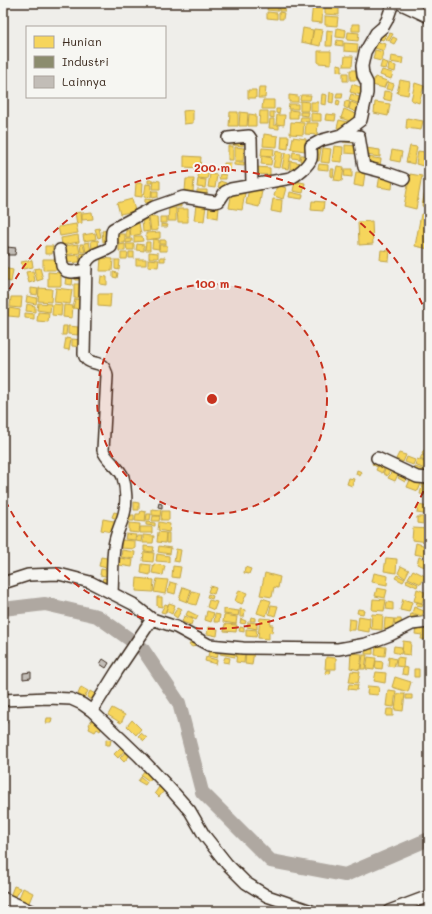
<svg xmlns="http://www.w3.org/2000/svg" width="432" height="914" font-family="Mali,sans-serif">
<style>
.homes{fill:#f6d55c;stroke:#bea249}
.industry{fill:#8c8c6e;stroke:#746f56}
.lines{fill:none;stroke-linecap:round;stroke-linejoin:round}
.river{stroke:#afa8a1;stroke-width:14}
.building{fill:#c2bdb7;stroke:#3b2a1e}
.minor-casing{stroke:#3b2a1e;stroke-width:14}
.minor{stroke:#f6f6f2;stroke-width:11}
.ring{fill:none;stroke:#c8321e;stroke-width:2;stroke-dasharray:7 5}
.centre{fill:#c8321e;stroke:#f6f6f2;stroke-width:2}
.ring-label{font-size:12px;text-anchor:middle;font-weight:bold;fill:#c8321e;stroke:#f6f6f2;stroke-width:4;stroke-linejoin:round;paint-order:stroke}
</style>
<rect width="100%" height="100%" fill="#efeeea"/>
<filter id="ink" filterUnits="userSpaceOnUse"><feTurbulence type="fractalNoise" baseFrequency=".025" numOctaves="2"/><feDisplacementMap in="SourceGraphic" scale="8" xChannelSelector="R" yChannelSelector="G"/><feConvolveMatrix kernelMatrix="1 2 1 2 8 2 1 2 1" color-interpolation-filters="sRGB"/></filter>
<g filter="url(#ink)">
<!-- homes -->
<path class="homes" d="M280,3H286L285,11H279Z
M313,3H323L322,23L311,22Z
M339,3H349V7L339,6Z
M352,3H360V7L352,6Z
M268,4L278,5V11L267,10Z
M325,7L339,8V15L325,14Z
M267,12L277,13V19L267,18Z
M279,12L284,13L283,19H279Z
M325,16L338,17L337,26L325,25Z
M352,24H360V31H352Z
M303,28L313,30L311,44L301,42Z
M337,28L346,30L345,38L336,37Z
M314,29L323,30L320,46L311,44Z
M327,30L333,31L332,46H326Z
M348,32L359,33L358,41L347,40Z
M379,32L386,35L383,40L377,38Z
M390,33L393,34L389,41L386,39Z
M393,37L397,39L394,44L390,42Z
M337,40L343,41V46L336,45Z
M374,41L386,44L384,51L372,47Z
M344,43L358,44L357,52L344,51Z
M375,50L383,52L381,61L373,59Z
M318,51H331V64L318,63Z
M345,56H353L352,66H344Z
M391,56L403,58L402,64L390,62Z
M382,61L388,63L386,69L380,68Z
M337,64L342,65V72L337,71Z
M389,64L396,66L395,72L388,70Z
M350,70H358V80H350Z
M382,70L393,73L391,79L380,75Z
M343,73H348V81H343Z
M375,77L387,81L384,88L372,85Z
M400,80L410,82L408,95L397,93Z
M388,82L394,84L392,90L386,89Z
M415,83L424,86L419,103L411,100Z
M352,84L363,88L361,95L350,92Z
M259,87H266L265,98H258Z
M248,90H256V98H248Z
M384,91L392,92L391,101L383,99Z
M330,92L334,93L333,103L329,102Z
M337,93H343L342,98H336Z
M322,94L327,95L326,105L321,104Z
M351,94L362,98L360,104L349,100Z
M289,95L298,96V102H289Z
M301,95H311L310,100H300Z
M263,100H274V109H262Z
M337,100L340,101L339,106L336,105Z
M300,101L309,102L308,111H300Z
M345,101L350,102L348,109L344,107Z
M311,102H318V112L311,111Z
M351,102L359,105L356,112L349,109Z
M375,102L390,104L388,116L374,113Z
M289,104H298V109H288Z
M276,109H280L279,114L276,113Z
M344,109L358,115L355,123L341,118Z
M193,110V123L184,124L183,111Z
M289,110L298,111V118H289Z
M260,111H268V124H259Z
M230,112H238V126H229Z
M240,112L248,113L247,126H239Z
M270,112H274V118L270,117Z
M300,112H309L308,116L300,115Z
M311,113L321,114V121H311Z
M249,114L256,115V126H248Z
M326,114L336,115L335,121L325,120Z
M277,115H285L284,125L276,124Z
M301,117H309V122L300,121Z
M407,118L423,121L421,130L406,128Z
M270,119H274V125H279V129L269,128Z
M339,120L348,122L347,129L337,128Z
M291,122L304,123L303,135L290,134Z
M306,123H318L317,135L305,134Z
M264,134L278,136L277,147L263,146Z
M282,136H289L288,149L281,148Z
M293,137L306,139L305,151L291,149Z
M344,137L353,138V143L343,142Z
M234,140L243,141V146L233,145Z
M345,145L358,146L357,154L345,153Z
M228,146H233V160H228Z
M334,146L343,147L342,162L332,161Z
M410,146L417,147L414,164L406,162Z
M235,147L244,148L243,161H235Z
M262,148L274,149L273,156L261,155Z
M314,148L321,149L319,161L312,160Z
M323,148L331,149L329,163L321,162Z
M366,148L380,150V157L366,155Z
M392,150L402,152L400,162L390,160Z
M276,151L283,153L280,168L273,167Z
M418,151L425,152L423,166L416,164Z
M293,152L300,153V159L292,158Z
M285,153L291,154L288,169L282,168Z
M301,155H304V162L300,161Z
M184,156L201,157L200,168L184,167Z
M262,156L272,158L271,165L261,164Z
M367,157L381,159L380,166L366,164Z
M290,161L301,163L300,170L290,169Z
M234,162H244V166L234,165Z
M224,163H231L230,171L224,170Z
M319,164L328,165V170L318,169Z
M337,166L344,167L342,181L334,180Z
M256,167L270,168V175L256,174Z
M199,169L209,171L207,179L198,178Z
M331,169H334L333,177L331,176Z
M345,169H352V177L344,176Z
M356,172L365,173L363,187L354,185Z
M210,174L217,175L215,188L208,187Z
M220,174L226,175V179H219Z
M410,174L422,176L416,209L404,206Z
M380,175L393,177L392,189L378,187Z
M428,176H429V208L422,206Z
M186,179H194L193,192L185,191Z
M198,179L206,180L205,188L197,187Z
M148,180H153V183H148Z
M154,180L160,181V189H153Z
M220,181L226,183L224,190L218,187Z
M295,181L305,183L303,193L293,191Z
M136,183H143L142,197L135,196Z
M146,184L152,185L151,198L144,197Z
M277,185L286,188L283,199L274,196Z
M249,188L262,191L259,207L246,204Z
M197,190H207V196H197Z
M152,191H158V197L152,198Z
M232,191L245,193L242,210L229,208Z
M290,192L303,195L302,199L289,197Z
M132,199L135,211L120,214L117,203Z
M145,199L153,200L152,204L145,203Z
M273,199L282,200L281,213L271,211Z
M312,201L324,202L323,211L311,210Z
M175,202H181V207H175Z
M196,205L206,206L204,221L194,220Z
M209,207L219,208L218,218L208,216Z
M169,208H176V221H168Z
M177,209H188V222H178Z
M81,212L82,223L77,224L75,213Z
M92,212L93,219L82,220V213Z
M421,214L429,215V249L415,246Z
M149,217H157L158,230L151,231Z
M160,217H167V223H160Z
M148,218L150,231L143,232L142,219Z
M372,221L373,244L359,245L358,222Z
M139,223L141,234L131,236L129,225Z
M76,224L78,233L60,236L58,227Z
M161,224L168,225L167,227H161Z
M99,228L101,237L98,238L95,229Z
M109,230L111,241L103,242L102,231Z
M126,230H130V238H126Z
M160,232V238L146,240V233Z
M95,233L96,239L84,241L83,235Z
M116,234H125V243H116Z
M78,235L79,242L62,245L61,238Z
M134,236H142L143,241L134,242Z
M126,239H132V242L126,243Z
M153,239L159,240V249L152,248Z
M98,240L99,248L92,249L91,241Z
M160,240H166V244H160Z
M89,242L91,251L86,252L84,243Z
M146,242H150V250H145Z
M78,244L80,253L64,255V246Z
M80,244H83L85,252H81Z
M125,244V251H119V245Z
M126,244H134V250H127Z
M137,244L144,245V251L136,250Z
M159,245H167V251H159Z
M45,246H53L52,254H45Z
M381,250L390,251L389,261L380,260Z
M129,252H134V258H129Z
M149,252L158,253V258H149Z
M85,253V259L81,260L80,254Z
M121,253H128L127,259H121Z
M79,255L80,262L66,263V256Z
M160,257H165V261H160Z
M101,258L113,259L112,271H100Z
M43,259H59V270H43Z
M136,259H146V265H136Z
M148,259L159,260L158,267L148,266Z
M32,260L33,267L23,269L21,262Z
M115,260H120L119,270L115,269Z
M3,268L13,270L11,282L3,280Z
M40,268L43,279L37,281L34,269Z
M33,271L35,281L29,283L26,272Z
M48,272L61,273V286H48Z
M113,272L118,273L117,278L113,277Z
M75,273H83V280H75Z
M66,276L73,277L72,285L65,284Z
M101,276L107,277V285L100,284Z
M74,284H84V298H74Z
M31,288L38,289L37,295L31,294Z
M39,288L52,289L51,302L38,301Z
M56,288L72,290L70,304L54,302Z
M98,294H111L110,307L98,306Z
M3,295H8V306H3Z
M27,296L37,298L36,304L26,302Z
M11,297H22L21,308L10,307Z
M75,299L82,300L80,309L73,308Z
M38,303L51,304L50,312L37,310Z
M27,304L35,306V312L26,311Z
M53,304L62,305L61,316L52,315Z
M64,305L73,306L72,318L63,317Z
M3,308L7,309L5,314L3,313Z
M9,308L20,310L19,317L8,316Z
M38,312L49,313L48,322L37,321Z
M25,313L34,314V319L25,318Z
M63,326H67L66,335H62Z
M68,326L78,327V335L68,334Z
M66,338L71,339L69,350L64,349Z
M72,339L82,340V347L72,346Z
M424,450L429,451V457L422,454Z
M399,453L406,455L403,462L396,459Z
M422,455L428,458L427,462L420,459Z
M407,457L415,460L413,465L405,462Z
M375,458L380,460L377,467L372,464Z
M417,459L427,463L425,469L415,465Z
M381,460L387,463L382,473L376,470Z
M428,462H429V473L426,472Z
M388,464L392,467L387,476L383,473Z
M415,467L425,470L424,473L414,470Z
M393,469L399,472L395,481L388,478Z
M357,470L362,472L360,476L356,474Z
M403,470L410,475L405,482L398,478Z
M412,475L423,479L418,491L407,487Z
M349,478L354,479L352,486L347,484Z
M424,478L429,479V496L420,494Z
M134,502L139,503V510H134Z
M418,505L429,507V515L417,513Z
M152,509L161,510L160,516L152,515Z
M141,511L146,512L145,522L135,521L136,514H140Z
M162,511H169V520H161Z
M114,512L118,513L117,519L112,517Z
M147,514H151L150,520H146Z
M127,515H134V521H126Z
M153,516H160L159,521H152Z
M417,517H423V524L417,523Z
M103,519L119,522L117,533L101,530Z
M146,522L155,523V526L146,525Z
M159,522L170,524L169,532L158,530Z
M129,523L140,524L139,533L129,532Z
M140,527H152V533H140Z
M413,528L429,529V542L412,540Z
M158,532L166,533L165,543L157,542Z
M166,533H169V543H166Z
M126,534L136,535L135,540L125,539Z
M143,535L154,536L153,543H143Z
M137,536H142L141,542L136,541Z
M122,540L135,541V549L121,548Z
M416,543L426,546L424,556L414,554Z
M144,546L154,547L153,552L144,551Z
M159,546L171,548L170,554L158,552Z
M176,549L181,550L179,562L174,561Z
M122,550L135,552L134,559L121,557Z
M144,552L154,553L153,562L143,561Z
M157,554L169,556V562L156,561Z
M101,557L112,559L110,569L99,566Z
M419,557L427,560L425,567L417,564Z
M429,557V568L426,567Z
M120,558L133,560L132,567L119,565Z
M386,558L397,559L396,573L384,571Z
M142,564L151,565L150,575L141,573Z
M154,564L165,566L163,575L152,573Z
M173,566L181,567L179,578L172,577Z
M401,566L409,570L405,578L398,573Z
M245,567L251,569L249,574L244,573Z
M101,569L111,571L110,577L100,575Z
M413,570L425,576L421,584L408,578Z
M265,573L280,577L278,588L274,587L272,597L260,595Z
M374,573L388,576L387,585L372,582Z
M397,575L405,579L403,582L395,578Z
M103,578L111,579L110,584L102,582Z
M137,578L154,580L153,592L136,591Z
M157,579L168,580L165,594L154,592Z
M407,579L418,584L417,587L406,582Z
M170,582L177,584L175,594L168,592Z
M210,586L216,588L214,594L208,592Z
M183,587L191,590L187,602L179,599Z
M377,588L387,590L385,598L375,596Z
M417,589L425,592L422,603L414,601Z
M239,590L247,593L242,604L235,601Z
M192,591L200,593L196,605L188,603Z
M208,594L213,596L212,599L207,597Z
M157,597H162V607L157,606Z
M262,598L271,601L266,616L257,613Z
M373,599L386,600L384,611L372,610Z
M403,599L412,602L409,612L400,610Z
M209,600L217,602L214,610L207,607Z
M387,602L393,603V610L386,609Z
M417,602L423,604L422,607L416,606Z
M169,603L175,605L172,614L166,611Z
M165,604L168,605L165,613L161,612Z
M271,605L278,606L275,616L269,614Z
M178,607L182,609L177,618L173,615Z
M414,607L424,611L422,616L412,613Z
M224,609L239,611L238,616L224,614Z
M240,609L245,610L244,617H240Z
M358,609L364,610L363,614L357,613Z
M188,611L198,616L196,620L186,615Z
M207,611L214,613L211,622L205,620Z
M215,614L220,615L219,622H214Z
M372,614L383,615L382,630L371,629Z
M411,614L418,616L417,620L410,617Z
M224,615L237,617L236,624L223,622Z
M184,616L193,619L191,625L182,622Z
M359,616L370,618L369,632L357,630Z
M251,617L255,618V621H250Z
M260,618L271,619L270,625H273L272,633L269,632V639L258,638Z
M385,618L394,619L392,630L384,629Z
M241,619L246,621L245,624L240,623Z
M349,619L356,620L355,630H348Z
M394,619H401L402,627H395Z
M248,622L257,623V629L247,627Z
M225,624L237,625L236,632L224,631Z
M208,627L218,629L217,636L207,634Z
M240,627L244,628V632L239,631Z
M416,627L429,629V640L421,639L422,635L415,634Z
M246,629L257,630L256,637L246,636Z
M192,641L196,644L193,647L189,645Z
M403,641L411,642L410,655L402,654Z
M376,646L386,647L385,656L375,655Z
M394,646L402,647L401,654L393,652Z
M210,647L219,649L217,658L208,656Z
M221,648L236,651L235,657L220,654Z
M366,648L373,649V654H365Z
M237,649L245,651L244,663L236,662Z
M246,650L254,651L252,665L245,664Z
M351,653L362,654L360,670L350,668Z
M363,655H367L365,669H361Z
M206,657L217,660L216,664L205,661Z
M225,657L230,658L229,663L223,662Z
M326,657L336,658V669H325Z
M368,657L376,658L374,670L366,669Z
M389,657L396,659L394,667L388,666Z
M397,657L404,658L403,667L396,666Z
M376,661L383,662L382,669L375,668Z
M403,667L408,668L407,675L402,674Z
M414,669H419V677H414Z
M326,670H331L330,674L325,673Z
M351,671L360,672L358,683L349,682Z
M376,672L386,673L385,683L374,681Z
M395,677L411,682L408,692L392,687Z
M349,684L358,685L357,690L348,689Z
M368,686L379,687L378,695L367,694Z
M81,687L88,691L84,698L78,694Z
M388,690L396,691L394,707L386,706Z
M90,691L95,694L91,700L87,697Z
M397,694H405L403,711L395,710Z
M406,695H412V699H406Z
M112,708L125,715L121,723L108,715Z
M387,709H393V716H386Z
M47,718H52L51,723H46Z
M92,719L103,724L100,731L97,729L95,732L89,729L90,726L89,725Z
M132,720L141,729L136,735L127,726Z
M141,733L147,738L144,741L138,736Z
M106,739L111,740L110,745H106Z
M121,747L125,750L118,758L114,754Z
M127,750L131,754L124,762L120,758Z
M145,770L153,776L149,781L141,775Z
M141,777L147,782L145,785L138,781Z
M159,787L164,791L159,797L155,793Z
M14,886L20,888L15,899L10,896Z
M23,888L33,893L28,905L18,900Z
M233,907L241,908L240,911H232Z"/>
<!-- industry -->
<path class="industry" d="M137,3H146L145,8L136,6Z"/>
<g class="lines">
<!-- river -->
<path class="river" d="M3,609L45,604L97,616L142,648L179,703L202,792L271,861L345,875L429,839"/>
</g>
<!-- building -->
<path class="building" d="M7,247L16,248L15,255H7Z
M159,503L162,504V508L158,507Z
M103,659L109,663L106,668L100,664Z
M31,672V678L23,679V673Z
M3,706L7,723L3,724Z"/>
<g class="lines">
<defs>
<path id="minor" d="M393,3L387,20L383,27L376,33L365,52L362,66L363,75L367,83V93L361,120L341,135L359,136L364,167L387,173L404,179
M399,3L429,17
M228,138L249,136L251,139L252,185
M60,250L62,266L66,271L72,272L86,270
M377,458L417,477L429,478
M3,583L28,575L59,574L90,582L133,604L152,619L176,627L209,645L243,648L338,649L366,644L390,635L412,624L429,622
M112,593C113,578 112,562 114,547C115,535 121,525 124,514C127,503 126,488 123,477C119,466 106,461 103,450L107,376C104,356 88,369 84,354L86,264C91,252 101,254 111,247C113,241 110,235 113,229L154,207L183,197L215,202L219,201L225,192L231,189L291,178C297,175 308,166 311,159C312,156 311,150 311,146L322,140L341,135
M3,700L48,698L71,699L82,704L92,711L117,671L152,619
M92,711L139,756L174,793L190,811L204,835L227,864L246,883L267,896L311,911
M3,898L31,911
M389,911L429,896"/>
</defs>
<!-- minor casing -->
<use href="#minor" class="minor-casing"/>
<!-- minor -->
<use href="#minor" class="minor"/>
</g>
</g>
<!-- distance rings -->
<circle cx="212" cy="399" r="115" fill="#c8321e" fill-opacity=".12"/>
<g class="ring">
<circle cx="212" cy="399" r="115"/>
<path d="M428 480A231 231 0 0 1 4 498M4 300A231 231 0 0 1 428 318"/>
</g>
<circle cx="212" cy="399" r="6" class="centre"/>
<g class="ring-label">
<text x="212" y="172">200 m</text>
<text x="212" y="288">100 m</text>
</g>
<!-- margin -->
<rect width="432" height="914" fill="none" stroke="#f6f6f2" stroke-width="16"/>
<rect x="8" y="8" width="416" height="898" fill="none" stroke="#3b2a1e" stroke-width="1.5" filter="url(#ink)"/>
<!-- legend -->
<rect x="26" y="26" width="140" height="72" fill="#f6f6f2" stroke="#aba49d"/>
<rect x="34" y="36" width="20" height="12" fill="#f6d55c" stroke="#aba49d"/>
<text x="62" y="46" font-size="12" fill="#3b2a1e">Hunian</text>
<rect x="34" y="56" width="20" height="12" fill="#8c8c6e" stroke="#aba49d"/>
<text x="62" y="66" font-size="12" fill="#3b2a1e">Industri</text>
<rect x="34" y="76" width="20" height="12" fill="#c2bdb7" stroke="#aba49d"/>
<text x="62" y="86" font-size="12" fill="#3b2a1e">Lainnya</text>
</svg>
